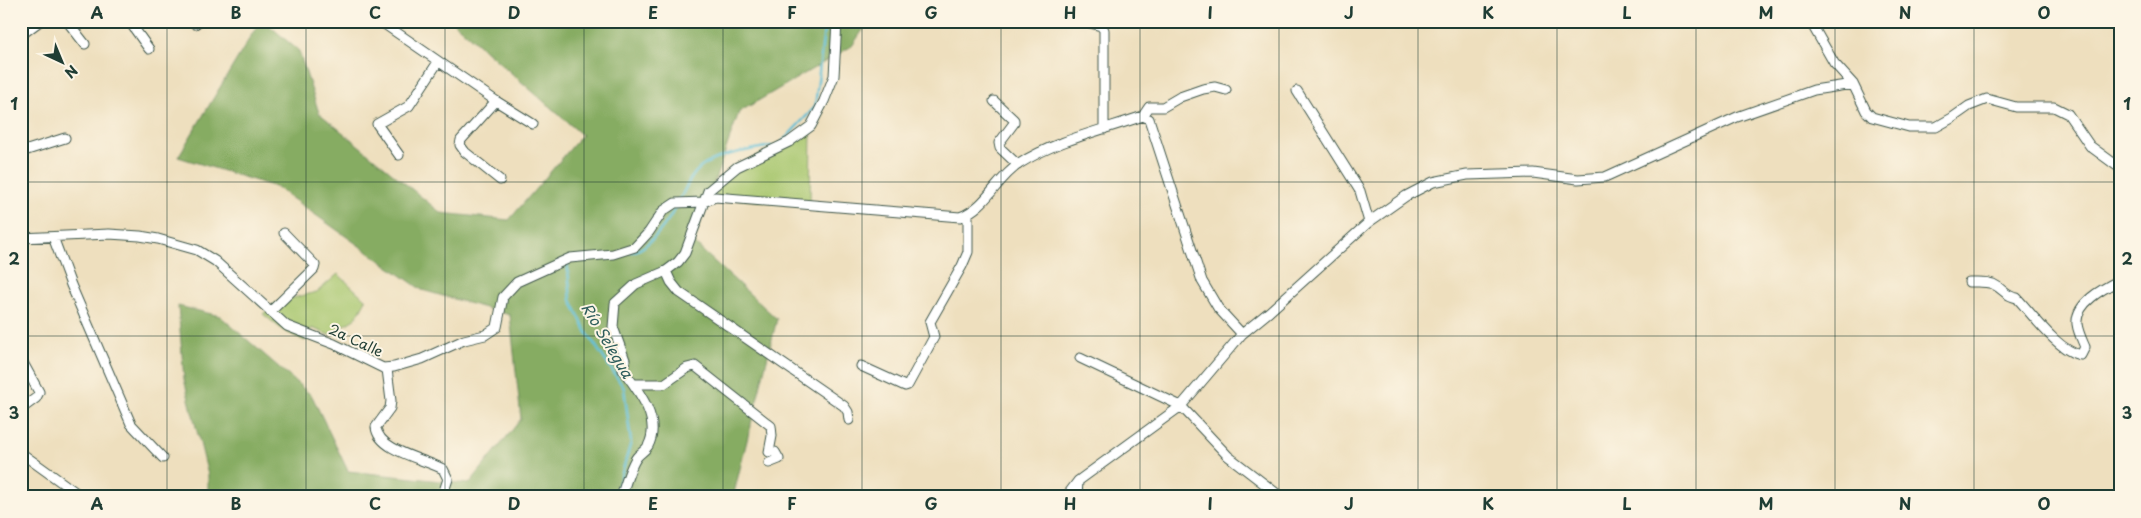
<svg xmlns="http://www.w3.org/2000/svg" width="2141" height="518" font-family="'Playpen Sans',sans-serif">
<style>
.green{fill:#a9c76f;stroke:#648252}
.forest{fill:#86ac62;stroke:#52744b}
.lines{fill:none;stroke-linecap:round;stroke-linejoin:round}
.stream{stroke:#58bdd6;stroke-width:2.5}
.minor-casing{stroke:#3e5549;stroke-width:11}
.minor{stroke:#fff;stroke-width:9}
.grid{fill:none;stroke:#1f3d34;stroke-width:1;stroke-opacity:0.55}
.labels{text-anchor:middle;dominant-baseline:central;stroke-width:4;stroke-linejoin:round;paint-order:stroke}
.street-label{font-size:14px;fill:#1f3d34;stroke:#fcf5e5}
.water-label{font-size:15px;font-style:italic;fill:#2d5d5c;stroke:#fcf5e5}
.neatline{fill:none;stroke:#1f3d34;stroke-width:2}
.grid-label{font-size:16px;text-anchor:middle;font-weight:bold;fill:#1f3d34}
</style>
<rect width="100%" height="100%" fill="#fcf5e5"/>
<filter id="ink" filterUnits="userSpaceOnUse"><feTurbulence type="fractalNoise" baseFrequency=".02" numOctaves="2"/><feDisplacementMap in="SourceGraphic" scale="10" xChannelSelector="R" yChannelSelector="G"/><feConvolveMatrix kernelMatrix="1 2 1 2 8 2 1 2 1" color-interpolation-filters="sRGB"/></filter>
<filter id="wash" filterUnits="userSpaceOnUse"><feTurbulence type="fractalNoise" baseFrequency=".0096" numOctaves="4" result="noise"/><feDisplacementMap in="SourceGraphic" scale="20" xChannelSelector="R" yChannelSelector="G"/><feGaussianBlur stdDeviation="1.12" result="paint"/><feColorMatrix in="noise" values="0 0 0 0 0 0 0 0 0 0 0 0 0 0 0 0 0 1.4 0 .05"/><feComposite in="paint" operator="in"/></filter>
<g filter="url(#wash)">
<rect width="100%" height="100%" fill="#eedfbe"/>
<!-- green -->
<path class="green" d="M811,126L810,206L715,197L714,190L735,168Z
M338,274L366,300L356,318L329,335L312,328L305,341L284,331L263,314L277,302L317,292Z"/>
<!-- forest -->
<path class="forest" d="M260,21H264L299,51L319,113L441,213L509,220L582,135L452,21H869L852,46L739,112L693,242L777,319L733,497H208V475L184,379L178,306L220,316L312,396L348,471L469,484L521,419L510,315L422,290L276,187L178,157Z"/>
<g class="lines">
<!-- stream -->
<path class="stream" d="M783,141L815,107L825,21
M679,201C685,190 690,176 700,168C719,153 748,151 771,146
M631,252C648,250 669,221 676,206
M567,261L571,300L587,333L624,388L631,442L615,497"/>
</g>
</g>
<g filter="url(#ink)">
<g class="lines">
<defs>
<path id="minor" d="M67,21L85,44
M129,21L149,49
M380,21L496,101L533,124
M1083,21L1101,26L1104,30V129
M1591,21L1593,23
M1810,21L1834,63L1853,84L1866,111L1872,117L1909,127H1936L1952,118L1969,106L1987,99L2016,107H2054L2068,114L2090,146L2120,168
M195,24L199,21
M21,35L40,21
M1297,91L1360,191L1369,222
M496,101L461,140L460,145L465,152L500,180
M994,101L1014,120V123L999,143L1000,148L1018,165
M1143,116L1149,107H1163L1180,97L1203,89L1215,87L1226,90
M21,152L65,138
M399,155L377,124L409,106L438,62
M53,237L71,285L131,424L163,458
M21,238L109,234L140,236L158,239L197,250L215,261L287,326L334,344L383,368L394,367L422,359L464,340L485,335L497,327L503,297L517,282L570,258L613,254L635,247L649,232L663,211L675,203L704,202L715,197L960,217C987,207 996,179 1019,164C1054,141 1103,130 1143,116L1149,119L1202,281L1218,308L1242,334
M666,271L671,282L679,292L844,406L848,412L849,420
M1969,282C1977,282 1986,281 1993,284C2004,289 2004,296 2017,298C2032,314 2059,352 2081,355L2085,347C2082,340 2078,332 2077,324C2075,303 2104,288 2120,280
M270,312L314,269L315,265L284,233
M1080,358L1181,406L1228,456L1280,496L1285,497
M861,366L905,386L908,385L934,337L930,322L962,266L968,252V214
M387,369L391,401L390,408L376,427C378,451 425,459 443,469L448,479L442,497
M634,384H664L687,368L695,366L771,426L772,436L769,452H775L779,459L769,463
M21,409L36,398L39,392L22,361
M21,453L82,497
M621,497C625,486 630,466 637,457C640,453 645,451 648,446C662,420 638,390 623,370L625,360L613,327L615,303L636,284L666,271L678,262L685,253L708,191L737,167L789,142L811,126L824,101L834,76L837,21
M1066,497L1078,481L1181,406L1242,334L1269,312L1369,222L1406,196L1433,182L1467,175L1533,173L1578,179L1605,177L1737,117L1814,90L1853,84
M1077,497L1078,481"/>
</defs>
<!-- minor casing -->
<use href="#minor" class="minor-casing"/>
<!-- minor -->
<use href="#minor" class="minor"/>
</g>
</g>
<!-- grid -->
<path class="grid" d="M167,21V497M306,21V497M445,21V497M584,21V497M723,21V497M862,21V497M1001,21V497M1140,21V497M1279,21V497M1418,21V497M1557,21V497M1696,21V497M1835,21V497M1974,21V497M21,182H2120M21,336H2120"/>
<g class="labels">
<!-- street labels -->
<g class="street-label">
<text transform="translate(356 340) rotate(25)">2a Calle</text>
</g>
<!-- water labels -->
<g class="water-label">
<text transform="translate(608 340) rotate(59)">Río Selegua</text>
</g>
</g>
<!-- margin -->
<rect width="2141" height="518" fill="none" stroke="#fcf5e5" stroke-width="55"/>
<!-- north arrow -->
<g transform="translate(62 62) rotate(136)" stroke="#fcf5e5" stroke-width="4" paint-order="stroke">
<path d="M0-4L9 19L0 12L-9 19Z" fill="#1f3d34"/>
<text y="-8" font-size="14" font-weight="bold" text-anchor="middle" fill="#1f3d34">N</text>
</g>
<rect x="28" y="28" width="2086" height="462" class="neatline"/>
<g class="grid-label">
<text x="97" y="19">A</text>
<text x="236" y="19">B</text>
<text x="375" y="19">C</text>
<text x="514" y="19">D</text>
<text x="653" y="19">E</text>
<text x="792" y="19">F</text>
<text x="931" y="19">G</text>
<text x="1070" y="19">H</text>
<text x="1210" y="19">I</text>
<text x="1349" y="19">J</text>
<text x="1488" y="19">K</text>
<text x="1627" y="19">L</text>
<text x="1766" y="19">M</text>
<text x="1905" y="19">N</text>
<text x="2044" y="19">O</text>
<text x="14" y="110">1</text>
<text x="2127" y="110">1</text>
<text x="14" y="265">2</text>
<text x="2127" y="265">2</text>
<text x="14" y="419">3</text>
<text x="2127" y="419">3</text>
<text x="97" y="510">A</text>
<text x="236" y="510">B</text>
<text x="375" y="510">C</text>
<text x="514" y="510">D</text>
<text x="653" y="510">E</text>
<text x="792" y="510">F</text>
<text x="931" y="510">G</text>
<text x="1070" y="510">H</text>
<text x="1210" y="510">I</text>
<text x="1349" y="510">J</text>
<text x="1488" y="510">K</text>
<text x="1627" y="510">L</text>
<text x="1766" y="510">M</text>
<text x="1905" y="510">N</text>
<text x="2044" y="510">O</text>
</g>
</svg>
